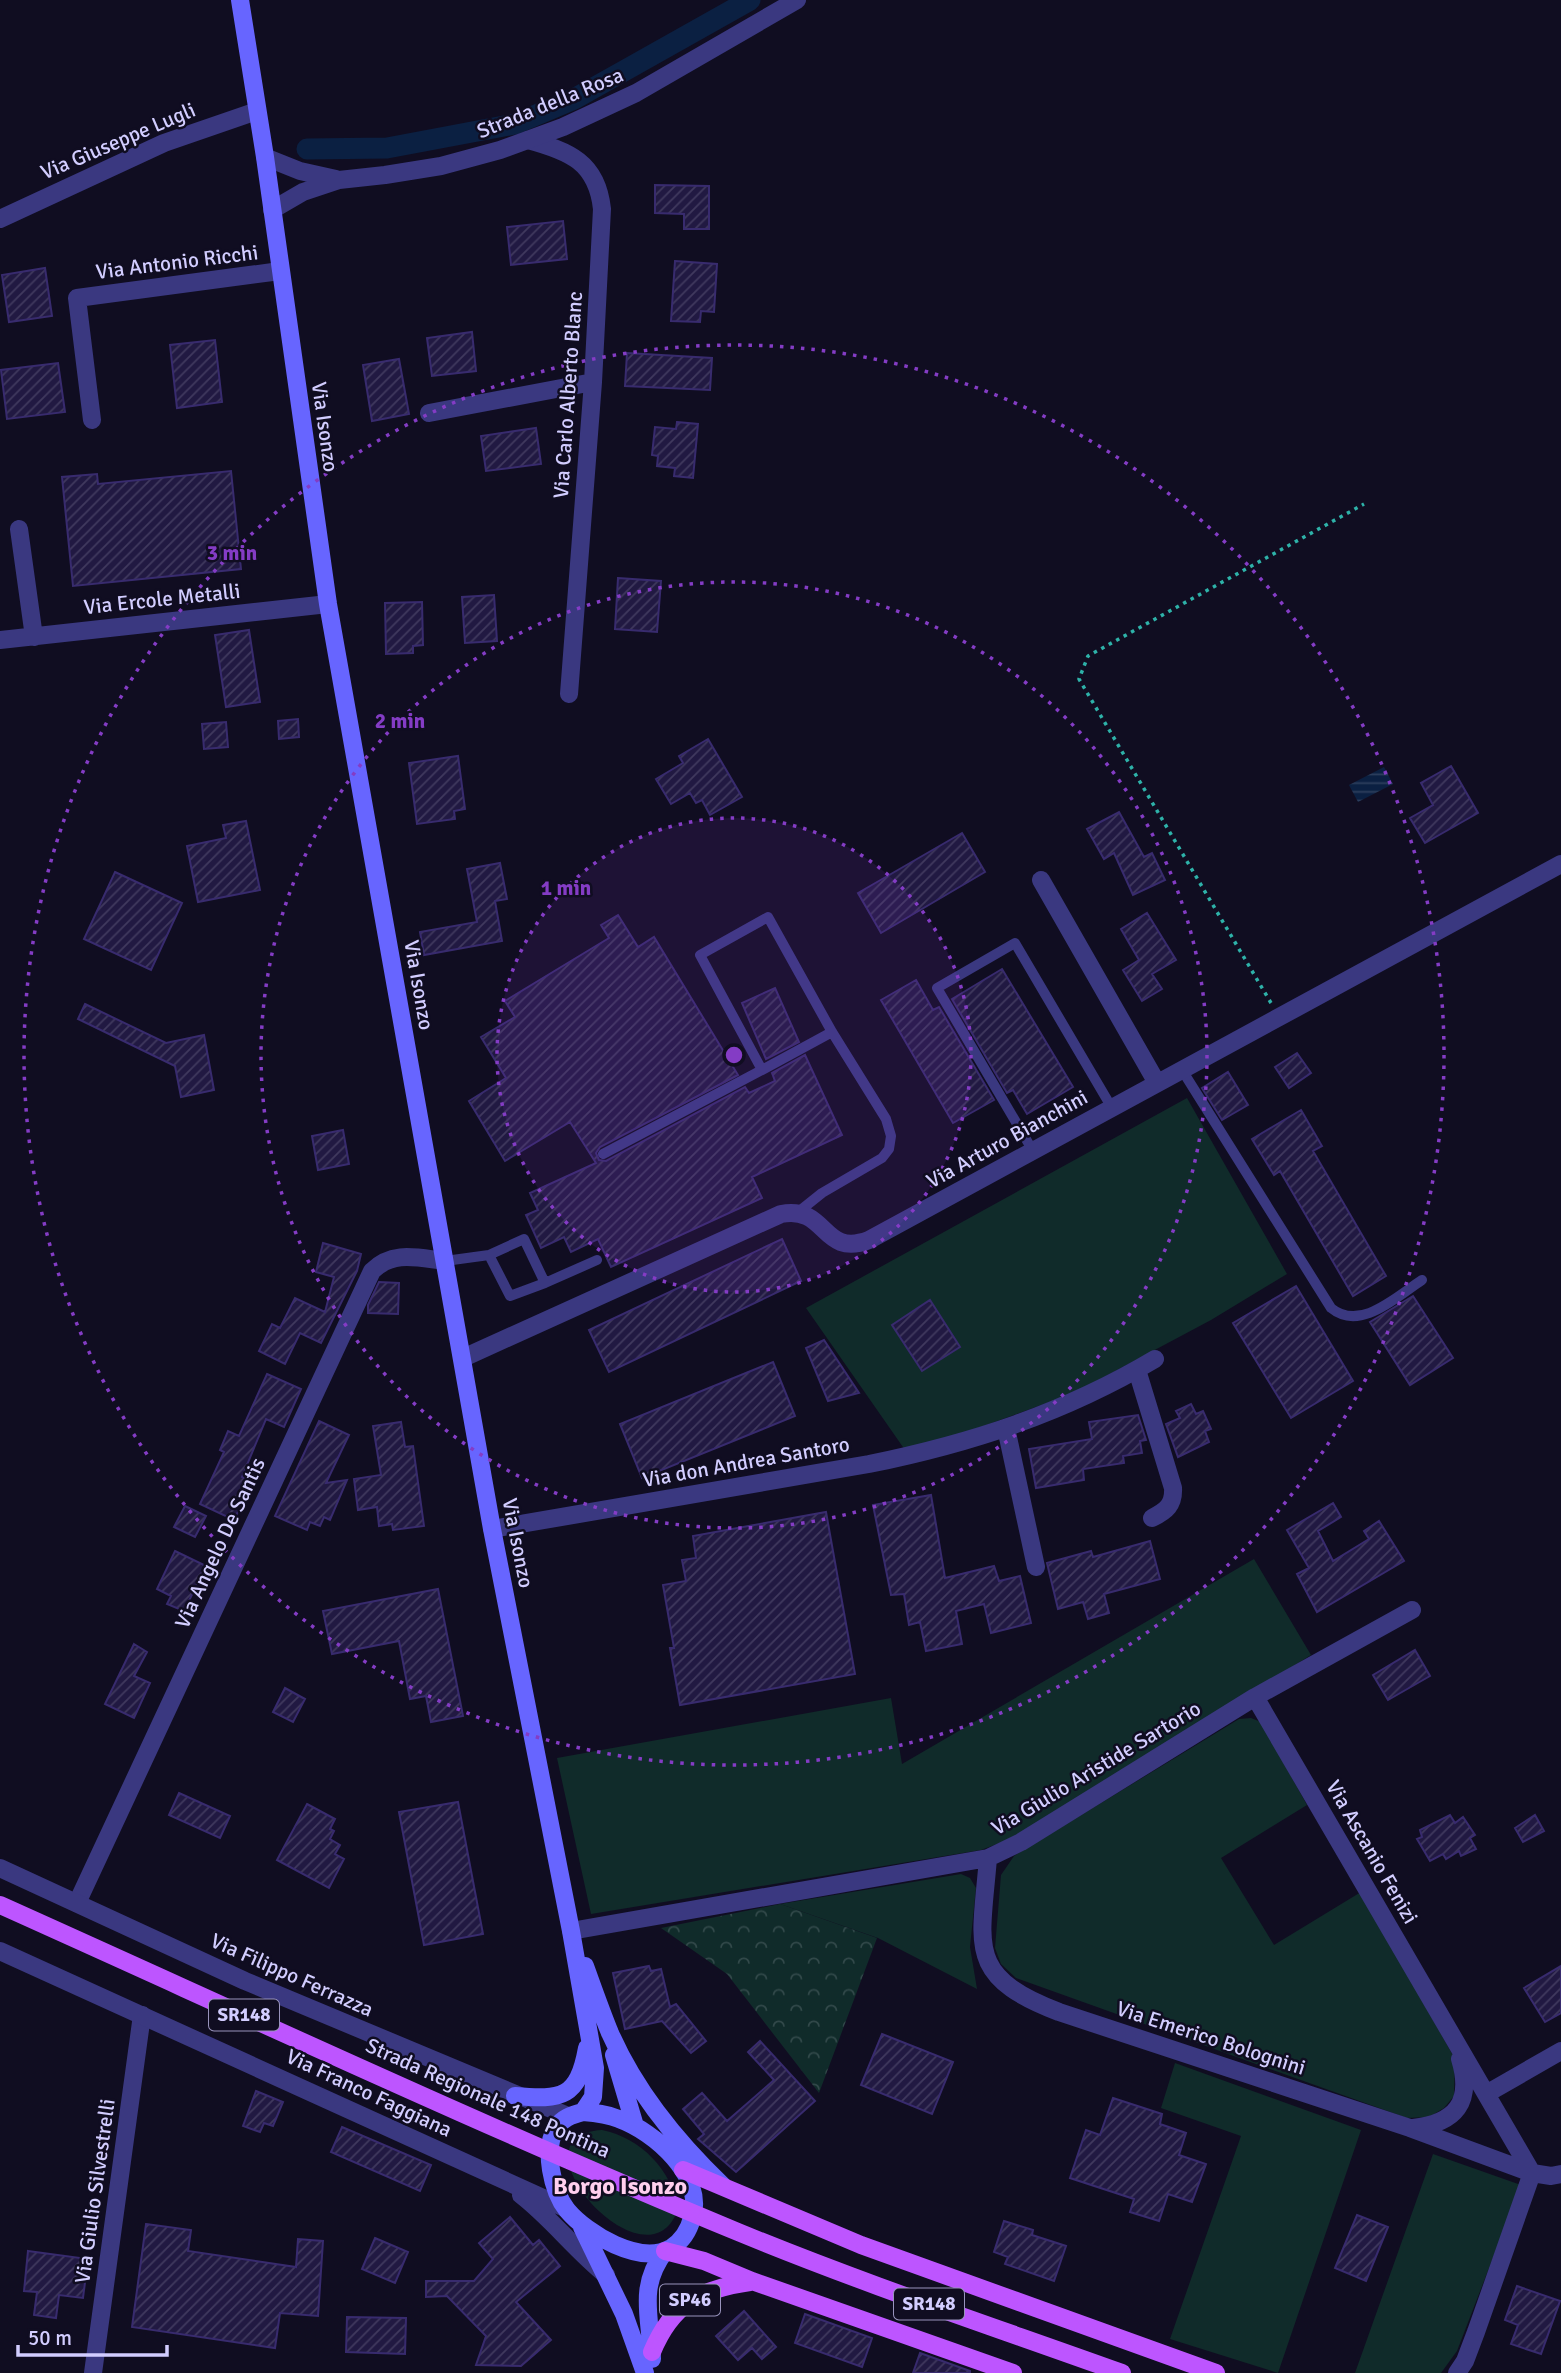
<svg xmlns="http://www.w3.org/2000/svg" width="1561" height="2373" font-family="Signika,sans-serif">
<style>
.grass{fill:#102b2a}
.forest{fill:url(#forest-crowns)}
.water{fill:url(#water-rules)}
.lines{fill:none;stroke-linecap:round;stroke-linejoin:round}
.canal{stroke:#0b2042;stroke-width:21}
.building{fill:url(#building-hatch);stroke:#382b6e;stroke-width:2}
.path{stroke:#2eb2a9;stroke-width:3.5;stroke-dasharray:3.5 5;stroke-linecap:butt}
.service{stroke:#3a3880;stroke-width:10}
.minor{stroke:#3a3880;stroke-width:18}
.tertiary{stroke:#3a3880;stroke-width:18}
.secondary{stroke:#6765ff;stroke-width:18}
.primary{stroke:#bd55ff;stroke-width:18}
.ring{fill:none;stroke:#843cc5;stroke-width:3.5;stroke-dasharray:3.5 7}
.labels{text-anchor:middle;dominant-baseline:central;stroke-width:5;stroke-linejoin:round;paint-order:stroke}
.shield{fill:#100d21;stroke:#9893bc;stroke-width:2}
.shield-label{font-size:19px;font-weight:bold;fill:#d2cdff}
.street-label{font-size:21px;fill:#d2cdff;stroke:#100d21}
.quarter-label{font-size:24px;font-weight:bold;fill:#ffcfee;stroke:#100d21}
.centre{fill:#843cc5;stroke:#100d21;stroke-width:3.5}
.ring-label{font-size:21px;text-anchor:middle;font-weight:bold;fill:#843cc5;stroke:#100d21;stroke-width:5;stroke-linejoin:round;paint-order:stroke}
</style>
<defs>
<pattern id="forest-crowns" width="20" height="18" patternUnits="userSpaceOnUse" patternTransform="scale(1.75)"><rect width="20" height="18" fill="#102b2a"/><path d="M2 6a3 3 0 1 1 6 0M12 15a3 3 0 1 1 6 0" fill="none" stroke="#32494a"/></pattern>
<pattern id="water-rules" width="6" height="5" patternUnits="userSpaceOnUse" patternTransform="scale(1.75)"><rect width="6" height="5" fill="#0b2042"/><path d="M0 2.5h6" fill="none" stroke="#2e3f5e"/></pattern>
<pattern id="building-hatch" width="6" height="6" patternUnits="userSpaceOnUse" patternTransform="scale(1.75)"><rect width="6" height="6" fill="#211942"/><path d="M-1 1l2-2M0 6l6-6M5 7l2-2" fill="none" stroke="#40395e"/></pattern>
</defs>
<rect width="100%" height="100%" fill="#100d21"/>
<!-- grass -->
<path class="grass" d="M1187,1098L1287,1274L1211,1320L1074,1393L934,1444L905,1450L806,1308Z
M1254,1559L1311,1655L1021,1835L981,1850L591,1914L557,1758L891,1698L902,1764Z
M1251,1718L1261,1722L1307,1805L1221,1858L1274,1945L1361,1892L1455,2059L1454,2096L1444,2108L1429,2117L1407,2118L1016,1978L1001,1964L995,1948L1001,1875L1014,1856L1239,1719Z
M961,1874L970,1878L976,1888L970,1947L977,1989L878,1938L780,1904Z
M1175,2063L1361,2130L1278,2373L1170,2339L1241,2136L1161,2108Z
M602,2130C641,2138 672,2170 678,2209C648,2296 504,2135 602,2130Z
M1433,2154L1521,2185L1457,2351L1441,2373H1355Z"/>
<!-- forest -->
<path class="forest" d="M780,1904L877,1938L819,2093L727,1974L661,1928Z"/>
<!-- water -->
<path class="water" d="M1384,767L1393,784L1358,802L1349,785Z"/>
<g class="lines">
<!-- canal -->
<path class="canal" d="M307,149L387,148L515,124L574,99L750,0"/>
</g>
<!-- building -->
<path class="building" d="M655,185L709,186V229H684V214L655,213Z
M563,221L567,259L511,265L507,227Z
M675,261L717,264L714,312L701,311L700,322L671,321Z
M45,268L52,316L9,322L2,275Z
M472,332L476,371L432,376L427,338Z
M215,340L222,402L177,408L170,345Z
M627,353L712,358L710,390L625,386Z
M399,359L409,414L372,421L363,365Z
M58,363L65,412L7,419L1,370Z
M677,422L698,424L693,478L674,476L675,468L657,466L658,456L652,455L655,427L676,429Z
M536,428L541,464L486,471L481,436Z
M231,471L241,569L73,586L62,477L97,474L98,484Z
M618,578L661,581L657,632L615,629Z
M494,595L497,641L465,643L462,597Z
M422,602L423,645L413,646V653L386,654L385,603Z
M249,630L260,702L226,707L215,635Z
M298,719L299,737L279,739L278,721Z
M226,722L228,747L204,749L202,724Z
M708,739L742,797L710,815L702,800L696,803L690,793L671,804L656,779L683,763L679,756Z
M458,756L465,809L454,811L455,819L417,824L409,763Z
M1451,766L1478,813L1425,843L1410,818L1433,805L1421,783Z
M1119,812L1144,857L1152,853L1165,880L1133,895L1114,853L1104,859L1087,829Z
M246,821L260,890L198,902L187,846L226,838L223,825Z
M962,833L985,872L881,933L858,893Z
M500,863L507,899L495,901L502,941L424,955L420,932L477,922L467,869Z
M115,872L182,903L151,970L84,939Z
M1147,913L1176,960L1152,974L1162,989L1142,1001L1123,970L1139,960L1121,929Z
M618,915L638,947L654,937L738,1075L600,1147L596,1153L599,1160L606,1161L745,1087L749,1093L775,1081L772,1073L805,1055L842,1135L752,1177L762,1198L611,1267L598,1239L571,1252L564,1237L541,1248L526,1215L538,1210L530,1193L596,1163L570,1122L505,1161L469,1101L506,1078L481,1037L515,1017L505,1001L609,938L601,925Z
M1002,969L1073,1087L1027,1114L1013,1090L1007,1093L952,999Z
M916,980L933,1010L939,1007L994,1100L953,1123L881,1000Z
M775,988L799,1042L766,1059L742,1003Z
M85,1004L166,1043L204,1035L214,1090L181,1097L175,1066L78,1019Z
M1297,1053L1311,1073L1289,1088L1275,1067Z
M1228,1072L1248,1105L1222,1120L1202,1088Z
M1301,1110L1322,1146L1313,1151L1386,1276L1353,1296L1280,1171L1274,1175L1252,1139Z
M343,1130L349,1164L318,1170L312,1136Z
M782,1239L801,1281L609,1372L589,1330Z
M323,1243L361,1254L357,1271L321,1343L300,1333L285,1364L259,1351L272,1324L280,1328L295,1298L325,1312L334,1277L316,1272Z
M379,1282L399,1283L398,1314L368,1313V1305Z
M1296,1286L1353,1381L1291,1418L1233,1323Z
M1413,1296L1453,1358L1410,1385L1370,1322Z
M930,1300L960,1347L922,1371L892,1325Z
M824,1340L859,1393L828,1401L806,1348Z
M773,1362L795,1416L642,1478L620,1424Z
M267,1374L301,1389L284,1427L266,1419L242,1477L252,1482L234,1520L200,1504L224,1452L220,1450L228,1431L239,1436Z
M1191,1404L1196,1414L1203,1411L1211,1429L1205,1431L1209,1442L1178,1457L1166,1424L1180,1418L1176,1411Z
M1138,1415L1146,1440L1140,1441L1142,1453L1123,1456L1124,1463L1083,1469L1084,1480L1036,1488L1029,1449L1092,1439L1089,1422Z
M319,1421L349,1435L326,1483L347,1480L330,1520L324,1517L320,1526L310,1522L307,1530L275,1516Z
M401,1422L405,1447L413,1446L424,1526L393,1530L392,1524L379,1526L377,1507L358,1510L354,1479L381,1475L373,1426Z
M931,1495L945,1578L994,1566L999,1581L1020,1576L1031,1623L991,1633L984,1604L956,1611L962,1644L926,1651L920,1622L909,1625L904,1594L891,1595L873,1505Z
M1333,1503L1341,1517L1318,1531L1333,1561L1369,1539L1364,1531L1379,1521L1404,1561L1317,1612L1297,1574L1309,1568L1287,1530Z
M185,1506L206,1516L195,1537L174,1527Z
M826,1512L855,1674L680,1705L670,1648H674L663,1585L686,1581L682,1560L696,1558L693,1536Z
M1150,1541L1160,1579L1104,1594L1109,1613L1088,1619L1083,1602L1058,1609L1047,1563L1091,1551L1093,1557Z
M175,1551L206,1566L184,1611L167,1604L171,1596L157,1589Z
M438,1589L463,1716L431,1722L426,1696L410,1699L399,1641L332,1654L323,1611Z
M134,1644L147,1652L134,1676L150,1683L134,1718L105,1704Z
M1415,1650L1430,1676L1388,1700L1373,1675Z
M285,1688L305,1699L293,1722L273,1712Z
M179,1793L230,1816L220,1838L169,1815Z
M458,1802L483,1934L424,1945L399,1812Z
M307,1804L335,1819L330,1829L334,1831L330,1839L340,1845L335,1854L344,1859L329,1888L277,1860Z
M1450,1815L1455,1823L1463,1817L1475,1835L1470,1838L1476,1849L1461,1856L1459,1851L1446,1859L1443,1854L1430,1861L1417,1839L1422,1837L1420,1830Z
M1535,1815L1544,1831L1523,1842L1515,1828Z
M649,1966L651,1971L661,1969L670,2007L676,2004L706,2041L691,2053L662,2021L625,2029L613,1973Z
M1561,1966V2013L1545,2022L1524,1988Z
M882,2034L953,2062L932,2114L861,2085Z
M760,2041L815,2101L736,2172L698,2139L704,2134L683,2109L702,2093L727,2121L774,2080L748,2052Z
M256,2091L283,2102L273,2126L264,2123L260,2132L243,2126Z
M1113,2098L1162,2114L1160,2124L1186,2133L1179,2155L1206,2164L1192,2202L1168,2194L1159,2221L1130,2212L1134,2199L1070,2178L1086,2130L1100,2135Z
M342,2127L431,2165L420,2191L331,2152Z
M1357,2215L1388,2227L1366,2281L1335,2268Z
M510,2217L533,2245L539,2240L560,2266L516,2302L551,2340L521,2366L476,2365L486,2336L447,2296L426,2297V2281H474L493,2259L479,2243Z
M1004,2221L1033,2230L1032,2235L1066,2246L1054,2281L1005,2264L1008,2257L994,2252Z
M146,2224L191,2230L188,2251L296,2267L298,2239L323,2241L318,2316L280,2313L275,2348L132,2327Z
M375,2238L408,2252L395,2283L362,2269Z
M28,2251L88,2259L83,2298L59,2295L56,2318L34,2315L37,2292L24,2291Z
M1517,2286L1560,2301L1541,2354L1511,2344L1518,2325L1505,2320Z
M744,2311L776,2347L762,2359L752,2348L738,2360L716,2336Z
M805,2314L872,2338L862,2367L795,2343Z
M347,2317L406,2318L405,2354L346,2352Z
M920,2353L970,2371V2373H913Z"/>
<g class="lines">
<!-- path -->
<path class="path" d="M1271,1003L1079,679L1088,656L1364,504"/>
<!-- service -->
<path class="service" d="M762,1070L832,1032
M1182,1070L1331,1308C1360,1332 1396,1297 1422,1280
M1033,1151L937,988L1015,943L1112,1108
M603,1154L762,1070L700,955L768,917L832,1032L886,1119L891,1136L889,1149L882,1158L822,1193L797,1213
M489,1255L510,1296L545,1283
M445,1261L489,1255L524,1239L545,1283L597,1260"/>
<!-- minor -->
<path class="minor" d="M528,140C569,151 597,162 602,209L593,382L569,694
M0,219L164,143L257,111
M429,413L593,382
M92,420L77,298L280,271
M19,529L34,637
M0,640L328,604
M1041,880L1157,1083
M463,1358L781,1214C828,1205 821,1258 869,1240L1561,864
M1137,1370L1173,1488C1174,1505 1166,1511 1152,1518
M1006,1428L1036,1567
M492,1529L869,1464C972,1443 1064,1413 1155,1359
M1255,1697L1532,2173
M988,1858C981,1946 965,1976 1059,2012L1410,2128L1532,2173
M77,1903L372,1271C393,1250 418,1258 445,1261
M571,1931L988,1858L1021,1842L1255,1697L1412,1610
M1486,2094L1561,2051
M1413,2128C1456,2123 1473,2102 1460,2059
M93,2373L142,2015
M1457,2373L1465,2361L1476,2332L1532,2173L1551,2176L1561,2174"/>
<!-- tertiary -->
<path class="tertiary" d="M265,157L300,171L336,179
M272,210L303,192L339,180L385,175L441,166L500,150L563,127L636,93L797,0
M0,1868L245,1981L568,2116
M0,1951L565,2208
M521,2195C552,2219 575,2250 606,2275"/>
<!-- secondary -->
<path class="secondary" d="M240,0L265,157L328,604L492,1529L571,1931L595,2068L593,2097L583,2112
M585,1966C593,1988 601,2011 610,2033C635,2090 678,2143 723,2186
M614,2055L635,2126
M515,2096C562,2100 578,2098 587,2048
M583,2112C595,2113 607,2114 619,2119C655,2132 705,2176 692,2218C689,2230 682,2241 671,2248C640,2266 587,2234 567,2210C552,2191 543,2149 556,2128C562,2118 572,2115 583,2112Z
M582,2227L624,2314L645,2373
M652,2359C651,2317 637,2288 665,2251"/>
<!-- primary -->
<path class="primary" d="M0,1905C245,2015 489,2129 738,2232C864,2284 994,2327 1122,2373
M683,2170L861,2245L1216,2373
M665,2251L704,2261L752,2281L1013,2373
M652,2352C672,2304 700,2289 750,2282"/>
</g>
<!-- distance rings -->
<circle cx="734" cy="1055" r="237" fill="#843cc5" fill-opacity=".12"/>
<g class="ring">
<circle cx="734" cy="1055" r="237"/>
<circle cx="734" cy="1055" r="473"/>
<circle cx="734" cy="1055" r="710"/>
</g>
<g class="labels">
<!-- shield labels -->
<g class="shield">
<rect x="209" y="1999.5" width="70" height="31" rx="5"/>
<rect x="660" y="2284.5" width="60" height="31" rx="5"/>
<rect x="894" y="2288.5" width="70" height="31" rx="5"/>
</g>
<g class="shield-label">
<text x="244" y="2015">SR148</text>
<text x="690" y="2300">SP46</text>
<text x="929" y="2304">SR148</text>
</g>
<!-- street labels -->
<g class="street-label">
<text transform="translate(550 103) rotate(-22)">Strada della Rosa</text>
<text transform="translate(118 141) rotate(-23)">Via Giuseppe Lugli</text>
<text transform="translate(177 262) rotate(-7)">Via Antonio Ricchi</text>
<text transform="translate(568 395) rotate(-86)">Via Carlo Alberto Blanc</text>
<text transform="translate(325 427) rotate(82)">Via Isonzo</text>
<text transform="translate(162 599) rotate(-6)">Via Ercole Metalli</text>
<text transform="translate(419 985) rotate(80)">Via Isonzo</text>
<text transform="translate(1007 1139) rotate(-29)">Via Arturo Bianchini</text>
<text transform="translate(746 1462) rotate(-10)">Via don Andrea Santoro</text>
<text transform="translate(220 1543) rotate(-65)">Via Angelo De Santis</text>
<text transform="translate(518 1543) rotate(79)">Via Isonzo</text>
<text transform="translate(1096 1768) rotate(-31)">Via Giulio Aristide Sartorio</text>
<text transform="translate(1372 1852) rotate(60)">Via Ascanio Fenizi</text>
<text transform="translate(292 1975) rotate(24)">Via Filippo Ferrazza</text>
<text transform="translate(1211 2038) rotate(18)">Via Emerico Bolognini</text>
<text transform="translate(369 2093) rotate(25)">Via Franco Faggiana</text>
<text transform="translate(488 2098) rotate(24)">Strada Regionale 148 Pontina</text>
<text transform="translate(95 2191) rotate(-82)">Via Giulio Silvestrelli</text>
</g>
<!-- quarter labels -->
<g class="quarter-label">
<text x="620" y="2186">Borgo Isonzo</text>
</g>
</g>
<circle cx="734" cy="1055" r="10" class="centre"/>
<g class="ring-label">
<text x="232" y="560">3 min</text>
<text x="400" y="728">2 min</text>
<text x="566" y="895">1 min</text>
</g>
<!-- scale -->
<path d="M18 2345v10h149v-10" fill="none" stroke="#d2cdff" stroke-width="3.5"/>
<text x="28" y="2345" font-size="21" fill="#d2cdff" stroke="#100d21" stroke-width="5" paint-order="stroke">50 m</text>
</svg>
